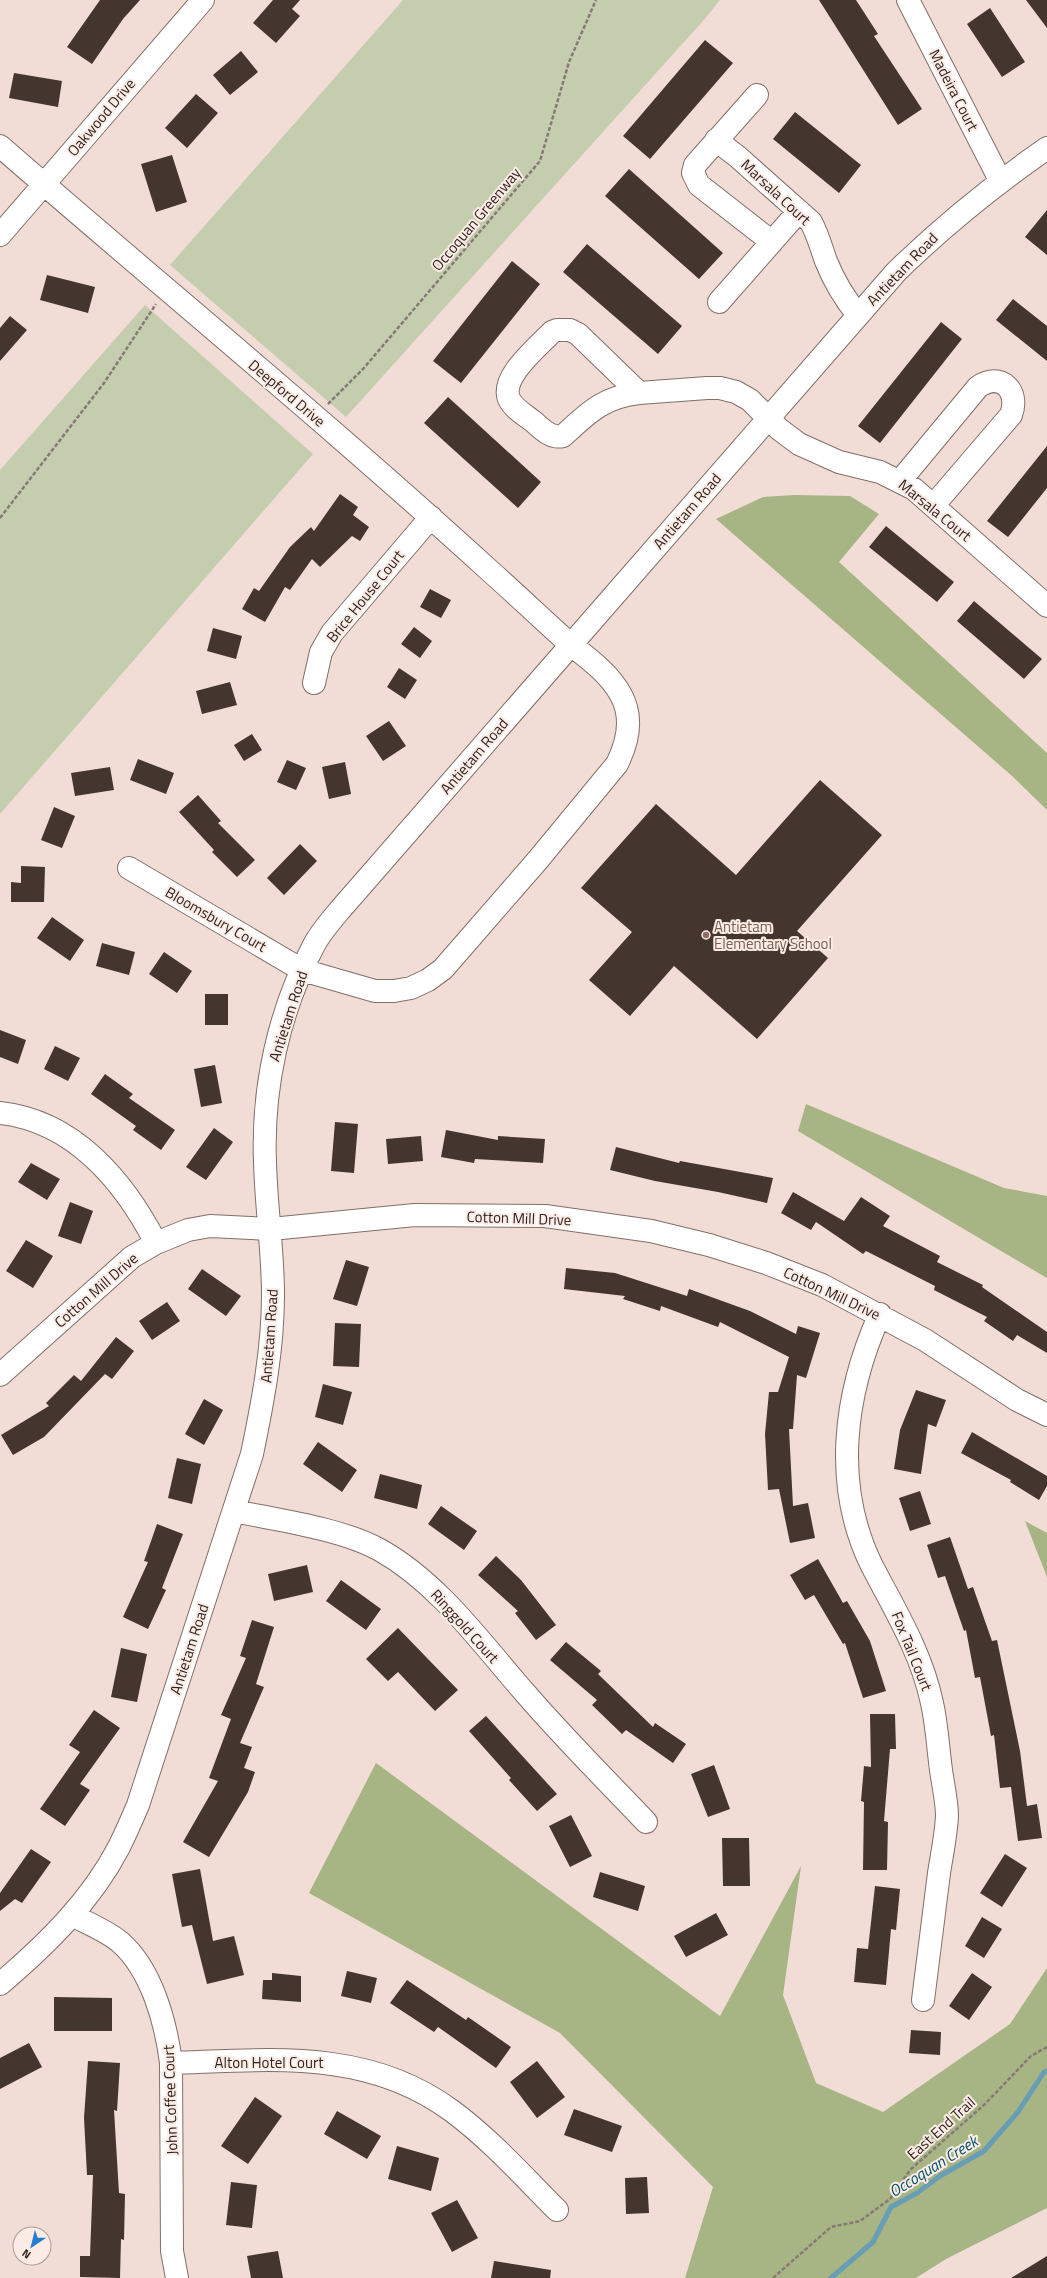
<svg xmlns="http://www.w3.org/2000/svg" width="1047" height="2278" font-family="'Titillium Web',sans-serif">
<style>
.green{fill:#c5cdaf}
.forest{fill:#a7b484}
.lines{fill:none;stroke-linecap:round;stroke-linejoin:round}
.stream{stroke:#679eb6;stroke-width:5}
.building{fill:#45352f}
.minor-casing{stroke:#816f68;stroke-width:24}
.path{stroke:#877975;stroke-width:2.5;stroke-dasharray:4 2;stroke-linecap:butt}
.minor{stroke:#fff;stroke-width:22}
.education-dot{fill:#8d6e63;stroke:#fdece5;stroke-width:1.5}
.labels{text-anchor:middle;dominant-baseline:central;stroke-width:4;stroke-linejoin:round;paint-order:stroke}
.street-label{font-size:15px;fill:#2c2422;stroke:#fdece5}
.education-label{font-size:15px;fill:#785e54;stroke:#fdece5;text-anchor:start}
.water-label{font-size:16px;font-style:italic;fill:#015069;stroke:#fdece5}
</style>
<rect width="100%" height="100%" fill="#f2ddd6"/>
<!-- green -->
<path class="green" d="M403,0H720L703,21L346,417L170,265Z
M145,305L313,454L0,814V470Z"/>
<!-- forest -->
<path class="forest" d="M794,495L850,496L879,514L839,562L1047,753V810L1011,775L716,519L763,497Z
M806,1104L1004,1188L1047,1196V1278L798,1131Z
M1025,1521L1047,1533V1577Z
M376,1763L720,2016L801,1866L783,1995L816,2083L883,2112L1010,2024L1047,1968V2208L946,2259L916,2278H685L713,2187L560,2033L309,1893Z"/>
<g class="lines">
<!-- stream -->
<path class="stream" d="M831,2278L873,2242L891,2207L917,2193L940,2176L984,2151L1018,2112L1044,2072L1047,2071"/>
</g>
<!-- building -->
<path class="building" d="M100,0H140L123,19L92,64L67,47Z
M273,0H300L292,9L300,16L276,43L253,23Z
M819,0H856L878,34L874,36L922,109L898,125Z
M1026,0H1047V28Z
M990,8L1025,62L1002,77L967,24Z
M705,40L733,63L650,159L623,136Z
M241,51L258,72L230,95L213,75Z
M14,73L62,81L58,107L9,98Z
M196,94L218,113L187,148L165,128Z
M795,112L861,165L839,193L773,139Z
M172,155L187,202L156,212L141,164Z
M629,169L723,253L699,279L605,196Z
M1047,210V255L1025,237Z
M587,244L682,326L658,354L563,272Z
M512,261L540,284L461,383L433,361Z
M47,275L95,287L88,313L40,300Z
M1013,299L1047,326V361L996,320Z
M10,316L27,330L0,361V328Z
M941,322L962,339L880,443L858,426Z
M448,397L541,482L518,508L424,423Z
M1047,446V488L1008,537L987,521Z
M340,494L358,507L353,515L369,527L360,541L352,536L320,567L312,559L290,590L285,587L265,622L242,609L254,588L259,591L290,547L311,527L314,531Z
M886,526L954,582L937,602L869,547Z
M430,589L451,600L441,618L420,607Z
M974,601L1042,659L1024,679L957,621Z
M414,627L432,641L420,658L401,644Z
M213,628L242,636L236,659L207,651Z
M399,668L417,680L405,699L387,687Z
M230,682L237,705L202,714L196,691Z
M389,721L406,746L383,761L366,736Z
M252,734L262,750L244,761L234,745Z
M138,759L174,773L166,794L130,780Z
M287,760L306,768L296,790L277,782Z
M345,762L351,794L329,799L322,767Z
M110,767L114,790L75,796L71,773Z
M820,780L882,835L797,931L828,958L757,1039L674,966L630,1016L589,980L632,932L581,888L656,804L736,875Z
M198,795L221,821L218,823L255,860L237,877L212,852L214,850L179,812Z
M54,807L75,816L62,848L41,840Z
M300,844L317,861L284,895L267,878Z
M21,866L45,867L44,902H11V882L21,883Z
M52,917L84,940L70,961L37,938Z
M102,943L135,952L129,975L96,966Z
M164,952L192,971L177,993L149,974Z
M205,994H228V1025H205Z
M0,1030L26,1040L18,1064L0,1057Z
M55,1046L80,1058L68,1081L44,1069Z
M215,1065L222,1103L201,1107L194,1069Z
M105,1074L133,1094L129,1098L175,1130L161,1150L133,1130L136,1126L91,1094Z
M335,1122L358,1124L354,1173L331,1171Z
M214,1128L233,1142L206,1180L186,1167Z
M446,1130L498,1140V1136L545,1139L543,1163L475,1159L474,1163L441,1157Z
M421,1136L423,1161L388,1164L386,1139Z
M616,1147L679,1163L680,1161L773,1178L767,1203L718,1192L655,1181L610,1170Z
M31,1163L60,1179L47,1200L18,1182Z
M793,1192L844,1221L861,1197L890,1216L883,1226L940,1256L937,1262L983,1285L982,1287L1047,1332V1353L1017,1335L1013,1341L984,1321L987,1317L934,1290L935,1286L866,1251L863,1254L816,1222L811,1230L781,1213Z
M70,1202L93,1211L81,1244L58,1236Z
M26,1240L53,1256L33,1288L6,1271Z
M346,1260L369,1267L357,1306L333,1299Z
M566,1268L615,1273L687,1296L689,1289L750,1311L796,1334L798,1326L820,1333L806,1378L797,1375L793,1429H789L793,1506L808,1503L815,1538L790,1543L779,1489L768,1490L765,1434L769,1392H778L789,1357L720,1322L718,1327L661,1306L660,1311L623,1299L625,1296L564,1289Z
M202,1269L241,1296L226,1316L188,1289Z
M167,1302L180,1321L152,1340L139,1321Z
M335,1323L361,1324L359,1367L333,1366Z
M116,1337L134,1351L112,1379L105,1374L44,1437L13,1455L1,1435L49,1406L46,1403L74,1375L81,1381Z
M323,1384L352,1392L343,1425L315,1417Z
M916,1390L946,1400L936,1427L928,1424L921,1474L894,1469L900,1430Z
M204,1399L223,1410L204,1445L185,1434Z
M972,1432L1047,1476V1486L1039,1500L1010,1482L1011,1480L961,1453Z
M318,1442L357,1470L342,1492L303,1464Z
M177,1458L201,1464L192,1504L168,1498Z
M380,1474L422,1485L417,1509L374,1498Z
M920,1491L931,1524L910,1531L899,1498Z
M441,1506L477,1531L464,1550L428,1524Z
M157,1524L183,1534L162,1588L166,1590L148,1629L123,1617L148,1562L144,1561Z
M950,1537L968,1589L973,1587L992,1641L997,1640L1020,1751L1027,1806L1037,1804L1042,1838L1018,1841L1011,1787L1000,1788L994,1735L991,1736L980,1677L975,1678L966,1630L964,1631L945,1576L938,1578L927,1545Z
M496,1556L521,1580L556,1625L536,1640L515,1613L518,1611L478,1575Z
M818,1559L843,1603L847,1601L870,1641L886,1691L863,1698L845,1643L843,1644L814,1595L805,1600L790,1575Z
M307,1565L313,1592L274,1601L268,1574Z
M341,1580L381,1609L366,1630L326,1601Z
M252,1620L274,1627L256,1684L264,1687L240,1743L252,1747L244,1768L255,1772L248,1792L209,1857L183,1842L218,1781L209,1778L231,1719L221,1715L246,1658L240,1656Z
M398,1628L458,1690L435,1711L398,1672L388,1681L366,1659Z
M566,1642L601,1671L598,1674L653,1727L655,1723L686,1744L673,1763L626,1730L622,1734L592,1705L597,1700L550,1660Z
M121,1648L147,1654L137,1702L111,1697Z
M94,1710L120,1728L80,1784L90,1790L65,1826L40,1809L80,1752L69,1745Z
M870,1714H895L896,1749H890L884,1821L888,1822L887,1870H863L864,1802L861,1801L864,1766L871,1767Z
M486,1716L557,1794L537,1811L509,1780L511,1778L469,1731Z
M714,1765L730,1809L708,1817L691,1774Z
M571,1815L592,1856L570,1867L549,1826Z
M722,1838H749L750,1886H723Z
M31,1849L51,1862L22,1903L15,1899L0,1911V1893Z
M1005,1854L1027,1868L1002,1907L980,1893Z
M200,1869L213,1941L234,1936L244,1975L207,1984L192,1925L182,1927L172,1874Z
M600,1872L645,1886L638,1911L593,1897Z
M875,1886L900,1889L896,1930L891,1929L886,1985L854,1982L857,1948L868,1949Z
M716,1913L728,1935L686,1957L674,1936Z
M982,1917L1002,1929L984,1958L965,1946Z
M347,1971L377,1978L371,2003L341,1996Z
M272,1973L301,1976V2002L262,1999L263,1980H272Z
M972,1973L992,1987L969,2020L949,2006Z
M407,1980L466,2020L468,2017L511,2047L496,2068L438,2027L434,2032L390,2003Z
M54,1997L112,1998V2031H54Z
M911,2030L941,2032L940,2055L909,2053Z
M29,2043L42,2067L0,2089V2058Z
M88,2061L120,2063L117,2111L114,2110L119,2193L125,2194L124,2240L121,2239L120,2278L80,2277V2256H90L93,2175H87L84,2118Z
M537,2061L565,2097L537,2118L510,2082Z
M255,2097L282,2116L248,2164L221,2146Z
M574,2109L622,2126L612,2152L564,2135Z
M337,2111L381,2136L367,2159L324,2134Z
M397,2146L439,2158L431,2191L388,2179Z
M647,2177L649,2213L626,2214L625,2178Z
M231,2182L257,2185L252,2228L226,2225Z
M457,2200L478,2238L452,2252L431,2213Z
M278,2251L283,2278H251L247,2256Z
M1047,2256V2278H1011Z
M494,2261L551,2270L550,2278H491Z"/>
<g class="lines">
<defs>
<path id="minor" d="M908,0L1000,180
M757,95L695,165L693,173L699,185L772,242
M716,140L738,157L811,222C818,235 821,247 826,261C834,281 844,298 858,315
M0,146C163,288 330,425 490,571C517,595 543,620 570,644C589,659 609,673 621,695C633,717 628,742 617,764L537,861L443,969L428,980L411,988L394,991H375L302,970L129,868
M0,235L203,0
M719,302L799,211
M557,330H570L578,334L639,393C603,397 588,413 563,436C551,439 542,429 534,422C525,415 514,409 509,399C500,377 538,347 552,332Z
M639,393L707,388H720L736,392L750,400L779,429L799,444L839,462L880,472L914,489L1047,606
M900,481L978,387C1001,371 1020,391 1011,415L933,506
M314,683L321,652L332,633L431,517
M0,1113C74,1121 124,1181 156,1243
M880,1314C844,1394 832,1485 872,1566C895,1610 922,1654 932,1703C937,1725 938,1748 941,1770C943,1785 947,1801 947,1816C946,1835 942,1854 939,1873C934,1915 928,1958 923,2000
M0,1375L132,1257L156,1243L188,1230L210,1226L271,1229L415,1215L545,1216L651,1231L709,1245L766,1263L822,1285L925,1340L1017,1400L1047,1415
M234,1511C278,1520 343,1529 380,1550C439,1583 482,1644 526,1694C564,1738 606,1780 646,1822
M72,1915C87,1923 107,1931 120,1942C152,1970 166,2023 171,2063L172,2251L177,2278
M0,1984C46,1945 91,1901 119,1847C126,1833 132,1819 138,1805L252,1454C263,1401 273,1348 273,1295C273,1250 266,1206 265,1162C262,1088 279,1010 314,945C320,933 330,922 339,911L896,272C945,224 991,187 1047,148
M171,2063C270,2060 367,2048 452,2111C490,2139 523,2176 557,2210"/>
</defs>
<!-- minor casing -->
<use href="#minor" class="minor-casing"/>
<!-- path -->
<path class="path" d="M328,404L363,369L540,161L569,62L596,0
M0,518L104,383L156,304
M773,2278L831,2227L860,2221L890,2199L910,2170L985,2104L1031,2056L1047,2047"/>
<!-- minor -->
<use href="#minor" class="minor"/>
</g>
<!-- markers -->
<circle class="education-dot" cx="706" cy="935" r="4"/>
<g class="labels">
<!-- street labels -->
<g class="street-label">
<text transform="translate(954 90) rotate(63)">Madeira Court</text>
<text transform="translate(101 117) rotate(-50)">Oakwood Drive</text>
<text transform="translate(776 192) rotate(43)">Marsala Court</text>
<text transform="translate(476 219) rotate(-50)">Occoquan Greenway</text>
<text transform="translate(902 269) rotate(-46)">Antietam Road</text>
<text transform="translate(287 393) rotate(40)">Deepford Drive</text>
<text transform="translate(935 510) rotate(39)">Marsala Court</text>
<text transform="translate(687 511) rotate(-49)">Antietam Road</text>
<text transform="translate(365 596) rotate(-51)">Brice House Court</text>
<text transform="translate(474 756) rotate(-49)">Antietam Road</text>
<text transform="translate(216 919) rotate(30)">Bloomsbury Court</text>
<text transform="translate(288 1016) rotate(-72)">Antietam Road</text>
<text transform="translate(519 1218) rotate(2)">Cotton Mill Drive</text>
<text transform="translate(96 1290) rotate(-41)">Cotton Mill Drive</text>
<text transform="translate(832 1293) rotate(25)">Cotton Mill Drive</text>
<text transform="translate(269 1336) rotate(-86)">Antietam Road</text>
<text transform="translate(465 1626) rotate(48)">Ringgold Court</text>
<text transform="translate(189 1649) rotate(-72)">Antietam Road</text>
<text transform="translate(912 1651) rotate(68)">Fox Tail Court</text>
<text x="269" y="2062">Alton Hotel Court</text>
<text transform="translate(170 2100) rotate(-92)">John Coffee Court</text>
<text transform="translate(941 2128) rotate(-42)">East End Trail</text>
</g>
<!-- education labels -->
<g class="education-label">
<text x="714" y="926">Antietam<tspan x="714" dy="17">Elementary School</tspan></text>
</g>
<!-- water labels -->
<g class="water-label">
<text transform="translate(933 2166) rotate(-32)">Occoquan Creek</text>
</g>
</g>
<!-- north arrow -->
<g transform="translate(32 2246) rotate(215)"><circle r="19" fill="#fdece5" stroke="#a99c97"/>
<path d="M0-3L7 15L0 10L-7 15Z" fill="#257ecb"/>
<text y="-6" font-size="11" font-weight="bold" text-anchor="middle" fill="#2c2422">N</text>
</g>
</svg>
